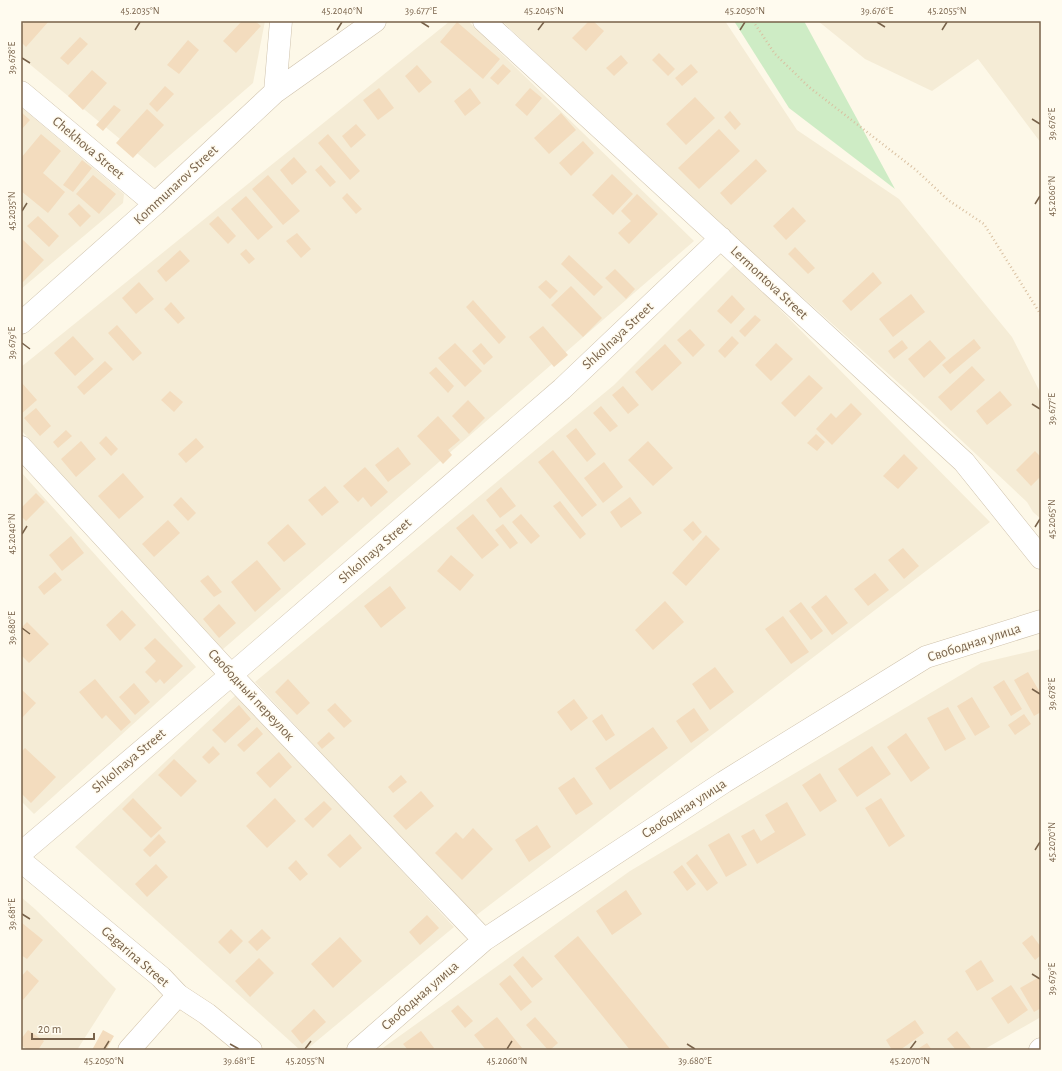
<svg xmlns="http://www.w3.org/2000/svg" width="1062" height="1071" font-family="'Alegreya Sans',sans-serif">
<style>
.residential{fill:#f5ecd6}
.green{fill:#ceecc5}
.building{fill:#f3dcbe}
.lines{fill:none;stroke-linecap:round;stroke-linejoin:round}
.street-casing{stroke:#cfc2ac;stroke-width:23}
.secondary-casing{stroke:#d3c3aa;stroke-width:23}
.path{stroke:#d9c0a1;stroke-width:2.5;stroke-dasharray:1 3;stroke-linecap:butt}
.street{stroke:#fff;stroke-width:22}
.secondary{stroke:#fff;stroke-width:22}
.ticks{fill:none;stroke:#78624a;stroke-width:1.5}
.labels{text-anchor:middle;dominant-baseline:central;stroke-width:3;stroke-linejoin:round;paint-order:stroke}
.street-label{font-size:14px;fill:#78624a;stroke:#fffbef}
.neatline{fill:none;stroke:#78624a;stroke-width:1.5}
.ticks-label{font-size:10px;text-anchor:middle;fill:#78624a}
</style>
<rect width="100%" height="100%" fill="#fdf8e8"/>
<!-- residential -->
<path class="residential" d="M21,21H265L253,83L155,168L21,57Z
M450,21H468L694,241L222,650L21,430V367Z
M502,21H725L797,130L899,199L1012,337L1041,394V519L1033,512L1027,502L929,410L647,159Z
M818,21H1041V143L978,59L932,91L865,59Z
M21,107L124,194L123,203L21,289Z
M735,264L990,522L474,917L255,682L614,385Z
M21,472L196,667L34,814L21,801Z
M1041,649V1017L983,1050H380L630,871L981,663Z
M237,694L454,927L306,1050H300L75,847Z
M21,897L35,909L116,989L77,1050H21Z"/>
<!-- green -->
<path class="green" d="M734,21H804L895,189L789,108Z"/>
<!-- building -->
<path class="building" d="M21,21H49L26,47L22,43L21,44V27L24,23Z
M242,21H255L261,26L236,53L223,41Z
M589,21H593L604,31L586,51L572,38Z
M457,22L500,59L483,79L440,42Z
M80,37L88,44L68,65L60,58Z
M188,40L199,50L179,74L167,65Z
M659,53L675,69L668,76L652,60Z
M621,55L628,63L614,76L606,68Z
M503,64L511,71L498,85L490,78Z
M691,64L698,72L682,86L675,78Z
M417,65L432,82L419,93L405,76Z
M92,70L107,83L83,110L68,96Z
M165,86L174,94L157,112L149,104Z
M379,88L394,108L378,120L363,100Z
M470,88L481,103L465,116L454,101Z
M530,88L542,98L527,116L515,105Z
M695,97L715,118L686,145L666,124Z
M114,105L121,110L103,131L96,125Z
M147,109L164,125L133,158L116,143Z
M730,111L741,124L735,130L724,117Z
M21,112L30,120L21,130Z
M561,113L576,130L549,154L534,138Z
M356,124L366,135L351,148L342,136Z
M719,129L740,151L699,189L678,168Z
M41,134L61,151L43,173L65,192L48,213L21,191V158Z
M328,134L360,171L350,180L318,143Z
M583,141L594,153L571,176L559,163Z
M294,157L307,172L292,185L280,170Z
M756,159L767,171L731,205L720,193Z
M82,160L92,168L73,192L63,185Z
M321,165L336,182L330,187L315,170Z
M612,174L633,194L613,215L592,195Z
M93,175L116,194L99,214L76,194Z
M268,175L300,211L283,225L252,189Z
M347,193L362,209L356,214L342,198Z
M637,194L658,214L629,244L618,233L631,221L621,211Z
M246,196L273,227L258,240L231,209Z
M79,204L91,216L80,227L68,214Z
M793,207L806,221L786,240L773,226Z
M38,216L59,236L49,247L27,226Z
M218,216L236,236L228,244L209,224Z
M297,233L311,249L301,258L286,241Z
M21,238L44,260L22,283L21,281Z
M795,247L815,268L808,274L788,254Z
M246,249L255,259L249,264L240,254Z
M180,250L190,261L166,282L157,271Z
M569,255L603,287L594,296L561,264Z
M615,269L635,289L626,299L605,278Z
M873,272L882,283L851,311L842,301Z
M546,280L558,291L550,299L538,287Z
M139,282L154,299L136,314L122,298Z
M571,286L602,318L583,337L551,305Z
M911,294L925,312L893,337L879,319Z
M732,295L745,309L731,324L717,311Z
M473,300L506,337L499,344L466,307Z
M171,302L185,318L178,324L164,309Z
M755,315L761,320L745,337L739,331Z
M117,325L142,353L133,361L108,333Z
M543,326L568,355L554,367L529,337Z
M690,329L705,345L693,357L677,340Z
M73,336L94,359L75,376L54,353Z
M732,336L739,343L725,358L718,351Z
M974,339L981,348L950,374L942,365Z
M902,340L908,348L894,359L888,351Z
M930,340L946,358L924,378L908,359Z
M455,343L482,371L465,387L438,358Z
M481,343L493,357L484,365L472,351Z
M776,343L793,359L771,381L755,365Z
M665,344L682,363L652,391L635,372Z
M105,361L113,369L84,395L77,387Z
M972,366L985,380L951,411L938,397Z
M436,367L454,386L448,393L429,373Z
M809,375L823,388L795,417L781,403Z
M21,382L37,400L21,414Z
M623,386L639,405L628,414L612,395Z
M170,391L183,402L174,412L161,400Z
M1000,391L1012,405L987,425L976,411Z
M468,400L485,418L469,434L452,416Z
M851,403L862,414L832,445L816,429L831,413L836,418Z
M601,406L618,426L610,432L593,413Z
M36,408L51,426L40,436L24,418Z
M438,416L460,440L448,450L452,455L443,464L417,436Z
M576,428L596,454L587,462L566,436Z
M66,430L72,436L58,448L53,442Z
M816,434L825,442L817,451L807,443Z
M106,436L118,449L111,456L99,443Z
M196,438L204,447L186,463L178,454Z
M81,441L96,459L76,477L61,459Z
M648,441L673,468L653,486L628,460Z
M398,447L411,464L388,482L375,465Z
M553,450L597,505L582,517L538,462Z
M1035,451L1041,457V476L1031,486L1016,470Z
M904,454L918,468L898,489L883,476Z
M604,462L623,487L603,503L584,478Z
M365,467L388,492L371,507L363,497L358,502L343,486Z
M123,473L144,497L119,519L98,496Z
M325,486L339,502L322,516L308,500Z
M501,487L516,506L500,518L486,500Z
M36,493L45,502L26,521L21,516V508Z
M181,497L196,513L188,521L173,505Z
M630,497L642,513L621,528L610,512Z
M560,501L586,534L580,539L553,506Z
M473,514L499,545L482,559L456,528Z
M521,514L540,536L531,544L512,522Z
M168,520L180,533L154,557L142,544Z
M693,521L702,532L693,541L683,530Z
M288,524L306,544L284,562L267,543Z
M503,524L518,543L510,549L495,530Z
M706,535L720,549L686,586L672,573Z
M71,536L84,553L62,571L49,555Z
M903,548L919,566L904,579L888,560Z
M451,555L474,575L460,591L437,571Z
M257,560L281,589L255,612L231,582Z
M55,572L62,580L44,595L38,587Z
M875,573L889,590L868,606L854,589Z
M208,575L222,592L214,597L200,581Z
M390,586L406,608L381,628L364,606Z
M826,595L848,623L832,635L811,607Z
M665,601L684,622L653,650L635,630Z
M801,602L823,631L811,640L789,611Z
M219,604L236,623L219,638L203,619Z
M122,610L136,625L120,641L106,625Z
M783,616L809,652L791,664L765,629Z
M27,622L49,644L29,663L21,655V628Z
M155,638L183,666L164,684L160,679L156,683L145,672L156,661L144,648Z
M715,667L734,692L710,710L692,684Z
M1028,672L1041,694V712L1034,716L1014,680Z
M95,679L131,722L121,731L106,715L102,719L79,692Z
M288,679L310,703L297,715L275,692Z
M1004,680L1022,709L1011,716L993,687Z
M134,683L150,702L135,715L119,697Z
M21,689L36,703L21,719Z
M972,697L990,727L975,736L957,706Z
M574,699L588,718L571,731L557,712Z
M335,703L352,721L344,728L327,710Z
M239,705L251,719L225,743L212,730Z
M948,707L966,739L945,751L927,718Z
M694,708L709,730L691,743L676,721Z
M602,714L615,735L606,741L592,721Z
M1024,714L1031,724L1015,735L1008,725Z
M257,727L263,734L244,752L237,745Z
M653,727L668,748L610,790L595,768Z
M329,732L335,738L322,749L317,743Z
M906,733L930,768L911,782L887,747Z
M213,746L220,754L209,764L202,757Z
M872,746L891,774L857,797L838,769Z
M25,748L56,777L31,803L21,793V752Z
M279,752L292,767L270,788L256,773Z
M174,759L197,781L181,797L158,775Z
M820,773L837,801L820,812L802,785Z
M401,775L407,782L393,793L388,787Z
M574,777L593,804L576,815L558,788Z
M421,791L434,806L406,830L393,816Z
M133,798L162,828L151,838L122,809Z
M275,798L296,821L267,848L246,826Z
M881,798L905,836L889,847L865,808Z
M324,801L332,809L313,828L304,819Z
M787,802L806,835L757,864L741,836L754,829L761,841L775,832L765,815Z
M537,825L551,847L529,862L515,840Z
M473,828L493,849L462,880L435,853L456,832L463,839Z
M729,833L747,865L726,877L708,845Z
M159,834L166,842L150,857L143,850Z
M350,834L362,848L340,868L327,855Z
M697,854L718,883L707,891L686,863Z
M296,860L308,874L300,881L288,868Z
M156,864L168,877L147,897L135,884Z
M682,865L696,884L687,891L673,872Z
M626,890L642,914L612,935L596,911Z
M427,915L439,928L420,945L409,932Z
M22,923L43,940L27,959L21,955V924Z
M231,929L243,941L230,954L218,942Z
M262,929L271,938L257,951L248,942Z
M1032,935L1041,947V955L1035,960L1022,943Z
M578,936L671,1050H630L554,956Z
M340,937L362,961L333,988L311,964Z
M523,956L543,979L532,988L513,965Z
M259,958L274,973L250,997L235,981Z
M981,960L994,981L977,991L965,971Z
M27,970L39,981L23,1000L21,998V977Z
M510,975L532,1002L521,1011L499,984Z
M1041,976V1008L1034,1012L1020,988Z
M1011,985L1028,1010L1008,1024L991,998Z
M458,1005L473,1021L465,1028L451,1011Z
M314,1009L326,1022L302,1044L291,1031Z
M497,1017L522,1048L519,1050H486L474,1035Z
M535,1017L558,1043L550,1050H548L526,1025Z
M915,1020L924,1033L900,1050H892L886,1040Z
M28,1030L44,1041L38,1050H28L21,1045V1039Z
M103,1030L114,1036L106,1050H92Z
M421,1031L434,1048L432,1050H408L403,1044Z
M957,1031L971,1048L968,1050H956L947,1039Z
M927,1043L932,1050H916Z"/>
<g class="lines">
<defs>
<path id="street" d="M484,21L964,462L1041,558
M21,92L155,204
M275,92L281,21
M21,323L155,204L275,92L375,21
M21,447L231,675L484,940
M21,853L231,675L562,389L721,238
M21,861L161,977L178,995
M358,1050L484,940L724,782L926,657L1041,621
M1040,1050L1041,1049"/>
<path id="secondary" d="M129,1050L178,995L207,1014L251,1050"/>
</defs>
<!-- street casing -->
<use href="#street" class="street-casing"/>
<!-- secondary casing -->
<use href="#secondary" class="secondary-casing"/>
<!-- path -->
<path class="path" d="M753,21L775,54L809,87L916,170L948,200L984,224L1041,315"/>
<!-- street -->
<use href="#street" class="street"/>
<!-- secondary -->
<use href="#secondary" class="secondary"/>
</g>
<!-- ticks -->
<path class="ticks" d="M421,22L429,27M877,22L885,27M135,30L140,22M337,30L342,22M538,30L544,22M740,30L745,22M942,30L947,22M22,58L30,63M1032,119L1040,124M1035,204L1040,196M22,211L27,203M22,343L30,349M1032,404L1040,409M1035,527L1040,519M22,534L27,526M22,628L30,634M1032,689L1040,694M1035,850L1040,842M22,914L30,919M1032,974L1040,979M230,1044L239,1049M687,1044L695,1049M104,1049L109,1041M305,1049L311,1041M507,1049L512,1041M910,1049L916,1041"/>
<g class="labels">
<!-- street labels -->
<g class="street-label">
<text transform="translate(88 148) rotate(40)">Chekhova Street</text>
<text transform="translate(176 185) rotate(-43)">Kommunarov Street</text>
<text transform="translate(769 283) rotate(43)">Lermontova Street</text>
<text transform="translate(618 336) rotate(-43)">Shkolnaya Street</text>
<text transform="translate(375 551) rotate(-41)">Shkolnaya Street</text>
<text transform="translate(974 643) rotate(-18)">Свободная улица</text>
<text transform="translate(251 695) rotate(47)">Свободный переулок</text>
<text transform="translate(129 761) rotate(-40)">Shkolnaya Street</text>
<text transform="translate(684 809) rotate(-33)">Свободная улица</text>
<text transform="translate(135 957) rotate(41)">Gagarina Street</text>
<text transform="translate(420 996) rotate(-41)">Свободная улица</text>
</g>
</g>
<!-- border -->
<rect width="1062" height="1071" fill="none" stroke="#fffbef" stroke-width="44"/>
<!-- scale -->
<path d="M32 1033v6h62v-6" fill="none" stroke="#78624a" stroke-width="2"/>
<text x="38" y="1033" font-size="12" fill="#78624a" stroke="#fffbef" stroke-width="3" paint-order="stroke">20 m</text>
<rect x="22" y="22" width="1018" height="1027" class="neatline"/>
<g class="ticks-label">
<text x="140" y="14">45.2035°N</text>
<text x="342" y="14">45.2040°N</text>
<text x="421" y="14">39.677°E</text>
<text x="544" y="14">45.2045°N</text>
<text x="745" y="14">45.2050°N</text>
<text x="877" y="14">39.676°E</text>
<text x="947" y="14">45.2055°N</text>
<text transform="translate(11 58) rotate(-90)" y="4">39.678°E</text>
<text transform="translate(1051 124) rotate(-90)" y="4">39.676°E</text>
<text transform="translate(1051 196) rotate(-90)" y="4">45.2060°N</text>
<text transform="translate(11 211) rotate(-90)" y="4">45.2035°N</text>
<text transform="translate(11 343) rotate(-90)" y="4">39.679°E</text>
<text transform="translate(1051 409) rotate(-90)" y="4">39.677°E</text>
<text transform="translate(1051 519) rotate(-90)" y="4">45.2065°N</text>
<text transform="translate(11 534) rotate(-90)" y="4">45.2040°N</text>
<text transform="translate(11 628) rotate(-90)" y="4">39.680°E</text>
<text transform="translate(1051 694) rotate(-90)" y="4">39.678°E</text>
<text transform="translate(1051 842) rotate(-90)" y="4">45.2070°N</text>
<text transform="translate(11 914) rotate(-90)" y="4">39.681°E</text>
<text transform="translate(1051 979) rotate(-90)" y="4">39.679°E</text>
<text x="104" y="1064">45.2050°N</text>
<text x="239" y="1064">39.681°E</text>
<text x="305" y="1064">45.2055°N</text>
<text x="507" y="1064">45.2060°N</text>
<text x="695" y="1064">39.680°E</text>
<text x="910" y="1064">45.2070°N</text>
</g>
</svg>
